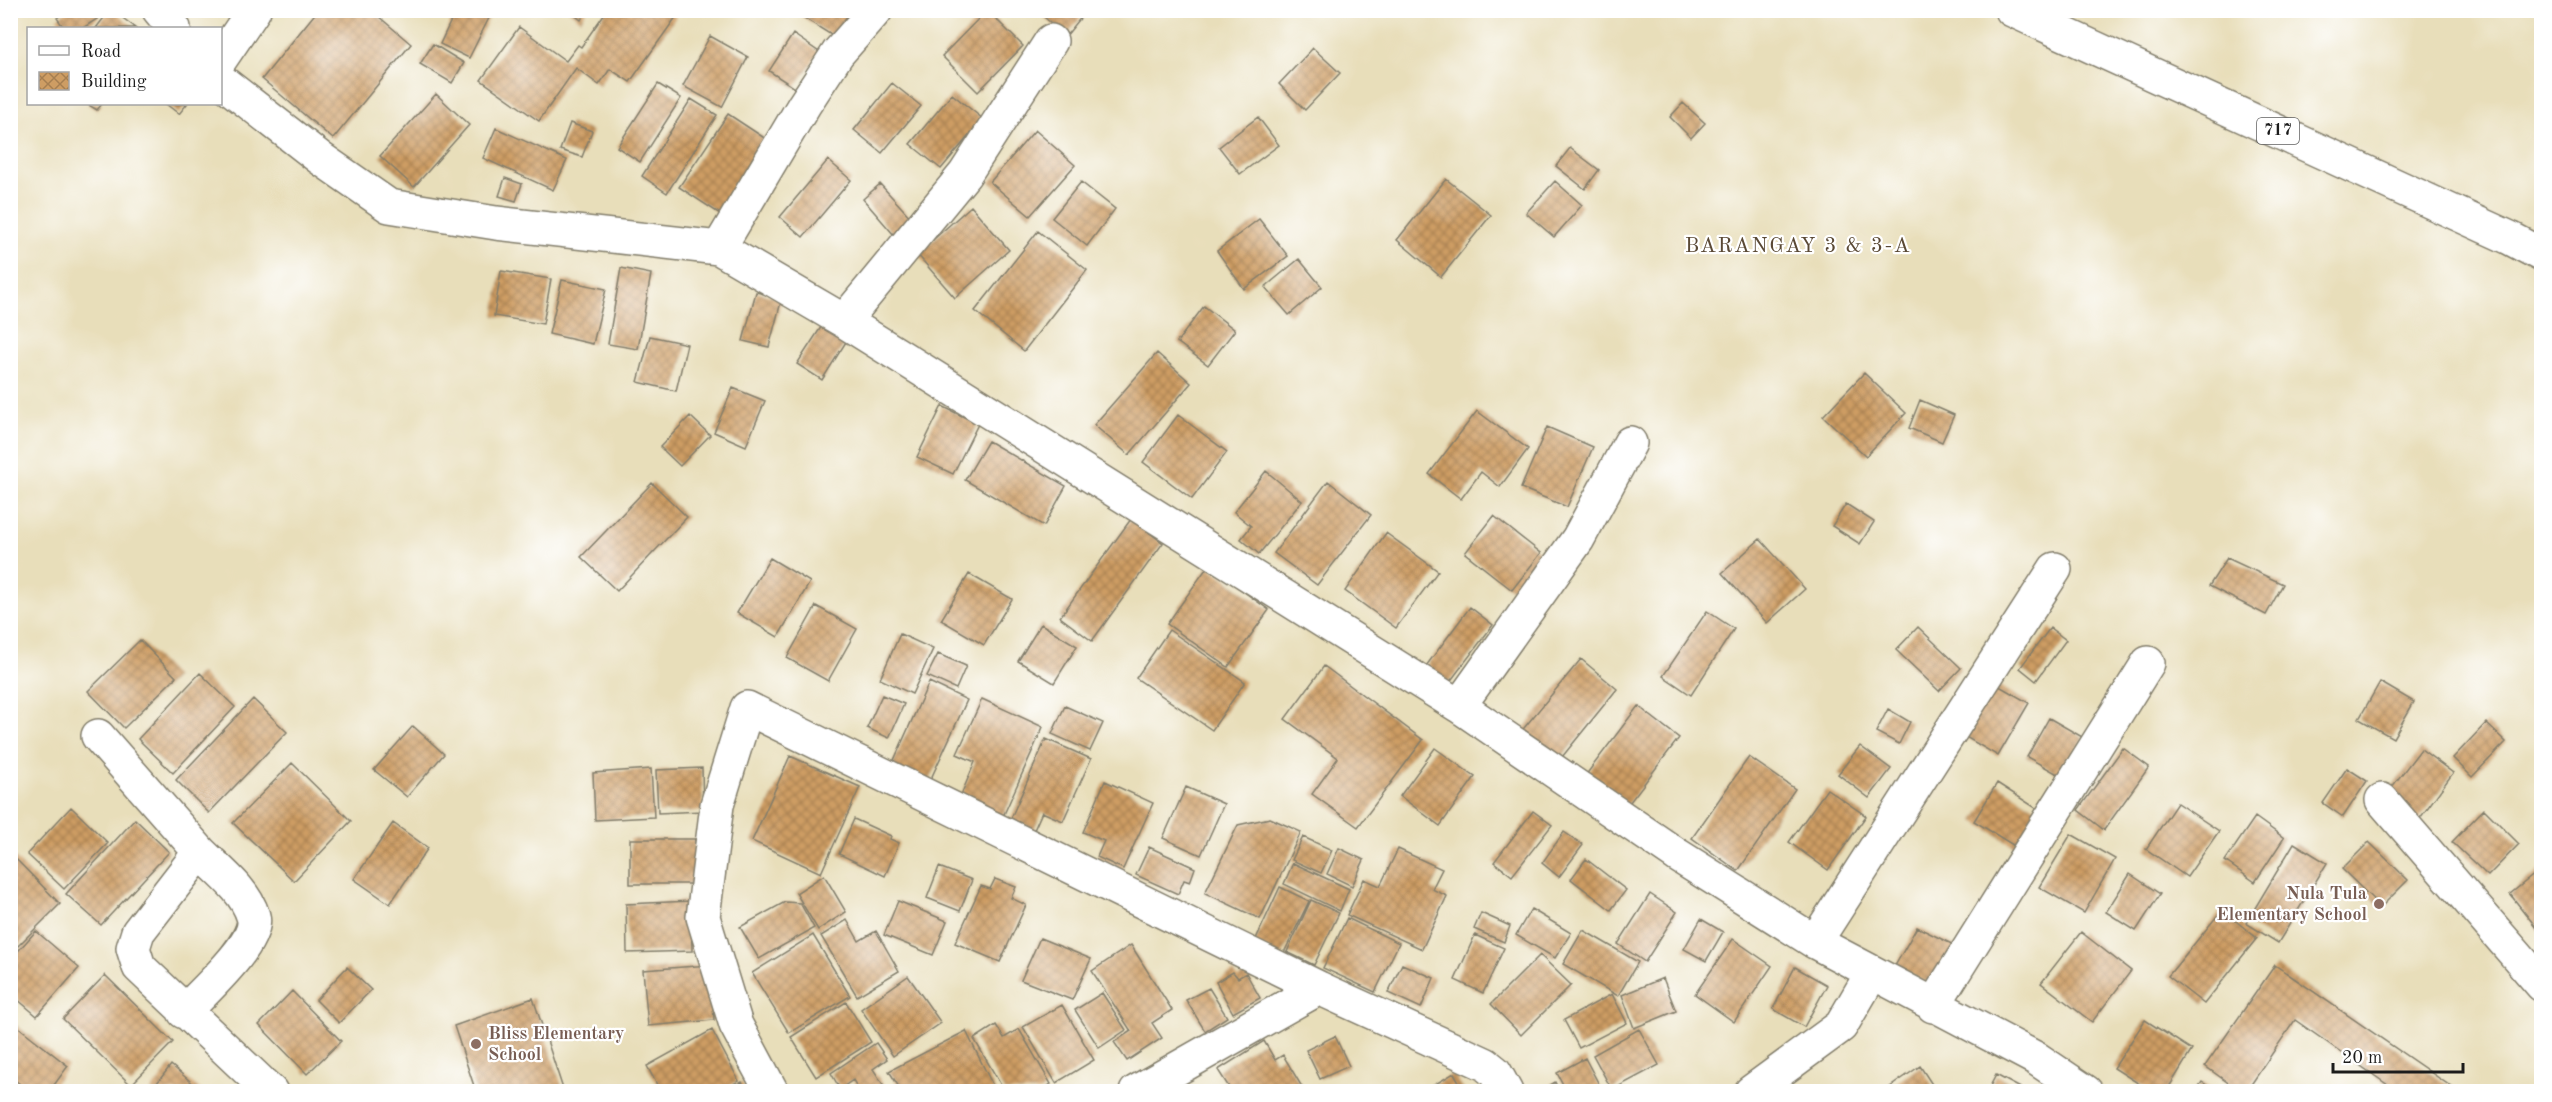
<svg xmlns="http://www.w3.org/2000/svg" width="2552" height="1102" font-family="'Old Standard TT',serif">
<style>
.building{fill:url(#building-cross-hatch)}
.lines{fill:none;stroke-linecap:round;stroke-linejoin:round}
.minor-casing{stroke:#827d6b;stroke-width:36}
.highway-casing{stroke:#827d6b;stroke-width:36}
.minor{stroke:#fff;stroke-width:33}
.highway{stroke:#fff;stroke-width:33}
.education-dot{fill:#8d6e63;stroke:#fff;stroke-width:2}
.labels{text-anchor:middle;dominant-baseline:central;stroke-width:4.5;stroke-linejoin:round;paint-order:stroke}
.shield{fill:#fff;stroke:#606060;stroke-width:1.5}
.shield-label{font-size:16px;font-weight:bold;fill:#1c1c1c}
.education-label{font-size:18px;font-weight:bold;fill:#785e54;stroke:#fff;text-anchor:end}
.quarter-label{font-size:21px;letter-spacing:1.5px;fill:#5a4935;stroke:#fff}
</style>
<defs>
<pattern id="building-cross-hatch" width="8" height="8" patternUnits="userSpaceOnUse" patternTransform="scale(1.5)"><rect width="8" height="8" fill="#ce9d63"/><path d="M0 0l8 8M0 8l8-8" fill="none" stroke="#a67f51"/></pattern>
</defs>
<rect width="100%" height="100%" fill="#fff"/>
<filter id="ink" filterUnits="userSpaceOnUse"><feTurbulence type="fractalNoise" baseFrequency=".0167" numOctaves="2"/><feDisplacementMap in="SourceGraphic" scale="12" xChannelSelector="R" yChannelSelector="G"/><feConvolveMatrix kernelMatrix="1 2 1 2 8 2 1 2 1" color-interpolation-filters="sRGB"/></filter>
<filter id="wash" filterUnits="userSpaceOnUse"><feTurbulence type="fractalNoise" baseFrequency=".008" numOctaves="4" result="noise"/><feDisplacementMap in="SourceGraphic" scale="24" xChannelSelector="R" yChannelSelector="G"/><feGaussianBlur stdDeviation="1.35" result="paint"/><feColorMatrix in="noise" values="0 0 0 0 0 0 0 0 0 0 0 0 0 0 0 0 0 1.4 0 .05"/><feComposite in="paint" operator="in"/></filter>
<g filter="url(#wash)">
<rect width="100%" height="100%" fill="#e8deba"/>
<g id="blocks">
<!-- building -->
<path class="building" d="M68,10H96L100,17L83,28H64L57,18Z
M110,10H112L136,28H96Z
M318,10H371L411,44L333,139L262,79Z
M456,10H493L469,58L440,44Z
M568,10H587L581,20Z
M607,10H668L676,17L630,82L610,69L599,85L576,68L539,121L481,80L519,27L566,61L578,45L581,47Z
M797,10H854L836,38L796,13Z
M987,10L1023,46L978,92L942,56Z
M1036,10H1087L1066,36Z
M793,34L819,52L795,88L769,71Z
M710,36L748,57L722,107L683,86Z
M433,44L464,63L452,83L420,64Z
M1313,48L1340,73L1305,110L1279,84Z
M892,83L921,106L882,153L854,130Z
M658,84L681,98L640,162L617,147Z
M436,94L469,125L414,187L380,156Z
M952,94L983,119L941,169L910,144Z
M691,99L717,115L667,193L642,176Z
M1683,103L1705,123L1691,138L1670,117Z
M87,104H102L97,110Z
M166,104H187L179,114Z
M728,114L769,141L720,214L679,187Z
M1258,117L1279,145L1240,174L1219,147Z
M570,123L592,131L582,157L560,150Z
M496,128L567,160L553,190L483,158Z
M1035,130L1075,165L1030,216L990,182Z
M1570,148L1599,170L1585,189L1556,166Z
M828,160L851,180L803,237L780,217Z
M505,178L522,184L516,201L499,196Z
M1446,179L1491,215L1441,277L1397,240Z
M1555,181L1582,205L1554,237L1526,213Z
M1081,182L1115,209L1087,246L1052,218Z
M880,184L912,219L894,235L863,199Z
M971,206L1009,250L955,298L917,254Z
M1259,219L1288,256L1244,289L1217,251Z
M1038,231L1087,270L1024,351L975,311Z
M1299,259L1322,287L1289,315L1265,287Z
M621,268L651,274L638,349L608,344Z
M501,271L551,279L543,324L494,316Z
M562,280L606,289L593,344L549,334Z
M756,292L782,298L769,347L743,341Z
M1204,306L1235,330L1208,365L1177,342Z
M827,318L851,334L822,380L797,364Z
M650,336L687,344L676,391L638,382Z
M1157,353L1191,383L1129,455L1094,425Z
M1864,373L1906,413L1866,456L1823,416Z
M733,388L765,401L746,446L714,432Z
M1920,400L1954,415L1942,442L1909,428Z
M942,406L978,424L953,474L917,457Z
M1477,411L1528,449L1500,487L1481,472L1461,499L1429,474Z
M1178,415L1227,452L1192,499L1143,462Z
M690,416L710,435L680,466L660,447Z
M1547,427L1593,447L1567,507L1521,488Z
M988,441L1066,486L1044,526L965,480Z
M1266,471L1302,501L1259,554L1241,539L1251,526L1234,512Z
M1328,481L1371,515L1317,585L1274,553Z
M652,483L687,517L617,591L581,557Z
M1846,504L1874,522L1860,544L1832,526Z
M1494,516L1541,553L1512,590L1465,553Z
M1131,519L1163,543L1092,641L1060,617Z
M1386,533L1438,571L1396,628L1345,591Z
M1760,539L1805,589L1767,623L1722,573Z
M770,558L810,582L778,637L737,613Z
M2227,558L2283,584L2266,615L2209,586Z
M1208,566L1269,610L1228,667L1167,624Z
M969,574L1012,599L984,645L941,620Z
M816,606L857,629L828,681L787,658Z
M1470,607L1493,625L1449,683L1426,666Z
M1707,611L1734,629L1691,695L1663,676Z
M1041,624L1077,646L1054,683L1018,661Z
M1918,627L1961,668L1939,691L1896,650Z
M2050,628L2066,640L2036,681L2020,668Z
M1169,630L1245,682L1212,730L1136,678Z
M900,634L933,649L912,694L880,679Z
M140,640L176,677L124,728L88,691Z
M938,654L966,666L956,689L927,676Z
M1581,659L1617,689L1558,762L1519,734Z
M1324,666L1423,740L1358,827L1312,794L1338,758L1285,719Z
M200,673L235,707L173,773L138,739Z
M929,682L967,700L928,785L891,767Z
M2380,682L2414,702L2393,738L2359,719Z
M1994,683L2029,703L1998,756L1964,736Z
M882,695L904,704L889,738L867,728Z
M253,699L287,732L209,813L176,780Z
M982,699L1043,727L1001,821L958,802L975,762L957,754Z
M1065,706L1103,723L1090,751L1052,734Z
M1638,706L1679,738L1620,815L1579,784Z
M1888,709L1910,722L1899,744L1876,732Z
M2049,718L2084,738L2063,777L2027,757Z
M2486,723L2506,742L2472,777L2453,758Z
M413,726L444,754L407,797L374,770Z
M1046,739L1091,759L1063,821L1042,812L1034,830L1010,820Z
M1860,746L1891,769L1869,798L1838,774Z
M1435,748L1475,777L1440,826L1400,796Z
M2123,748L2149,767L2104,830L2078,810Z
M2421,749L2453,773L2418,821L2385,796Z
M790,756L860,787L821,873L752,841Z
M1749,757L1795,789L1738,871L1692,838Z
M292,763L351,821L294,881L233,823Z
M702,768L703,811L658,813L656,770Z
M2347,768L2367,781L2343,817L2323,803Z
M651,769L654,817L595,820L593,773Z
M1105,781L1153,803L1123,869L1097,857L1104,841L1083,832Z
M1997,783L2039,810L2016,847L1974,821Z
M1186,787L1224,804L1201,855L1163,838Z
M1827,789L1866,816L1828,870L1789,842Z
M2177,803L2219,831L2187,877L2146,849Z
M71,807L108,843L64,889L27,854Z
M2484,809L2519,844L2488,876L2452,842Z
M1533,811L1552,825L1512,876L1494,862Z
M2255,817L2284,838L2255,882L2225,861Z
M1270,818L1301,832L1260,919L1205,893L1238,825Z
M135,819L169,852L101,925L66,894Z
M854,819L891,836L890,839L899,843L885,876L839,854Z
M393,823L428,848L390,904L354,879Z
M1564,832L1583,845L1559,877L1542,863Z
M2071,834L2115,859L2084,913L2039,887Z
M1303,837L1332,850L1321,873L1292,860Z
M630,839H695V884H630Z
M2369,842L2408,880L2381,907L2342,869Z
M2294,843L2327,863L2278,943L2246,923Z
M1149,847L1195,868L1190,882L1184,880L1178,894L1136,875Z
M1339,848L1364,860L1352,886L1327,874Z
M1398,849L1442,869L1432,889L1447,896L1422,949L1347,915L1364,879L1380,886Z
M15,858L60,904L18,946L10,938V862Z
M1586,859L1626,890L1611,910L1571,879Z
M1293,863L1349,889L1340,911L1284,884Z
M939,867L972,880L960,911L927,898Z
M2541,869V931L2540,932L2510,894Z
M2130,874L2160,894L2136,931L2106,912Z
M824,875L846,912L818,930L796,893Z
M995,879L1016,887L1011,898L1026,905L1000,962L955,943L981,886L990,889Z
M1280,887L1309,901L1278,965L1250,952Z
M1650,894L1677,912L1645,962L1618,944Z
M1311,900L1339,913L1314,965L1287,952Z
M691,901L692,951L627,953L626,904Z
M898,901L947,921L933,955L884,935Z
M785,902L800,903L814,928L759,959L740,927Z
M1531,909L1571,933L1555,958L1516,935Z
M2222,910L2257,938L2204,1004L2168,976Z
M1481,913L1510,926L1504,942L1474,929Z
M1347,918L1399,943L1375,992L1323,968Z
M1701,919L1723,932L1706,961L1684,949Z
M847,920L859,941L876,931L899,971L857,996L821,936Z
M1917,927L1960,948L1938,989L1895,966Z
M1583,930L1638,962L1618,996L1563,964Z
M36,931L79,968L37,1016L10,993V960Z
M2081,932L2131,971L2092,1022L2041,983Z
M813,935L850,996L789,1033L752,973Z
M1475,935L1504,948L1483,993L1455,980Z
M1040,938L1091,959L1072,1000L1021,980Z
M1733,939L1772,966L1734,1022L1695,994Z
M1131,945L1172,1010L1152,1023L1162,1038L1127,1061L1114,1042L1131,1031L1092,971Z
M1540,955L1571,985L1521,1035L1491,1004Z
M1402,964L1434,978L1421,1008L1388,993Z
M710,965L714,1020L648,1026L643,970Z
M2275,965L2459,1092H2398L2295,1020L2246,1092H2241L2205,1066Z
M347,967L371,990L339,1023L316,1000Z
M1795,967L1827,985L1804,1027L1773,1009Z
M1233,972L1238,978L1246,973L1260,998L1233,1013L1216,982Z
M105,975L173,1042L131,1085L63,1019Z
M908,976L941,1023L893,1056L861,1009Z
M1663,978L1676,1011L1634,1028L1622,995Z
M1209,988L1227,1017L1205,1031L1186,1000Z
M292,991L341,1041L307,1074L259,1025Z
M1102,993L1126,1030L1099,1048L1075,1010Z
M1612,994L1627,1023L1579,1048L1564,1020Z
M533,998L564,1092H476L454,1026Z
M846,1002L871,1042L816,1077L791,1037Z
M1062,1005L1094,1060L1056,1083L1023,1027Z
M2145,1020L2192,1050L2166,1092H2152L2114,1068Z
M16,1025L68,1066L49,1092H30L10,1076V1033Z
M996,1025L1004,1038L1019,1029L1051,1084L1039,1092H1005L974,1039Z
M1639,1029L1659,1065L1612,1090L1593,1055Z
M712,1030L739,1081L719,1092H661L647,1066Z
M966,1031L996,1092H902L889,1071Z
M1335,1036L1349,1066L1320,1079L1306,1050Z
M1264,1041L1275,1060L1283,1055L1305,1092H1232L1218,1070Z
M876,1043L887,1059L873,1069L888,1092H860L853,1080L840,1089L831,1073Z
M1585,1058L1603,1092H1567L1557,1073Z
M171,1065L203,1092H150Z
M1920,1066L1937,1092H1883Z
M1454,1073L1465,1092H1422Z
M1996,1075L2028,1092H1987Z
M742,1082L747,1092H724Z
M1555,1082L1560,1092H1539Z
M2202,1082L2217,1092H2195Z"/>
</g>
</g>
<g filter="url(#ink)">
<use href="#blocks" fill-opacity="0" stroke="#827d6b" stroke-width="1.5"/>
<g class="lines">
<defs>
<path id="minor" d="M159,10L174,28
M220,60L254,10
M220,80L320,158L389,206L496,223L719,248L844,321L1459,706L1677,855L1815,942L2037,1059L2086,1092
M719,248L804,105L838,53L876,10
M844,321L965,174L1051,41
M1459,706L1578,539L1630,443
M98,736L200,852
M2382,800L2542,985
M1815,942L2055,569
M1933,1006L2148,663
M184,1012C201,994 261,941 253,916C245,890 219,871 200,852L138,932L133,948L139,967L271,1092
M772,1092L736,1025L703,917L717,805L747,708L1319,988L1485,1064L1495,1072L1506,1092
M1136,1092L1319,988
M1751,1092L1841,1026L1872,973"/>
<path id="highway" d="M2012,10L2510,238L2542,255"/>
</defs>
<!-- minor casing -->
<use href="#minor" class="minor-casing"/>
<!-- highway casing -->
<use href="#highway" class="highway-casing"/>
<!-- minor -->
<use href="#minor" class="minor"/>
<!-- highway -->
<use href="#highway" class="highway"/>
</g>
</g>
<!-- markers -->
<g class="education-dot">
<circle cx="2379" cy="904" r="6"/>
<circle cx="476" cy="1044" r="6"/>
</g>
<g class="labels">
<!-- shield labels -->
<rect class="shield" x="2257" y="118" width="42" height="26" rx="4.5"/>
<g class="shield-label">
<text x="2278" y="131">717</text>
</g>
<!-- education labels -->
<g class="education-label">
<text x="2367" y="894">Nula Tula<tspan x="2367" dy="21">Elementary School</tspan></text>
<text x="488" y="1034" text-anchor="start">Bliss Elementary<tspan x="488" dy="21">School</tspan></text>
</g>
<!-- quarter labels -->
<g class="quarter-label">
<text x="1798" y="246">BARANGAY 3 &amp; 3-A</text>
</g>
</g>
<!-- margin -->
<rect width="2552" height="1102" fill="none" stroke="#fff" stroke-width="36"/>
<!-- legend -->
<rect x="27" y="27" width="195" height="78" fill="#ffffff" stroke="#a4a4a4" stroke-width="1.5"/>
<rect x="39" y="46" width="30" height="9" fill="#ffffff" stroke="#a4a4a4" stroke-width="1.5"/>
<text x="81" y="57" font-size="18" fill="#1c1c1c">Road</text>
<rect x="39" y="72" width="30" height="18" fill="url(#building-cross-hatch)" stroke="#a4a4a4" stroke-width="1.5"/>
<text x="81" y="87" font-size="18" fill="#1c1c1c">Building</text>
<!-- scale -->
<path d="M2333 1063v9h130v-9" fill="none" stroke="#1c1c1c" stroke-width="3"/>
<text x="2342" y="1063" font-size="18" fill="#1c1c1c" stroke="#ffffff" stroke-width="4.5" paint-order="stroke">20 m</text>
</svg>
